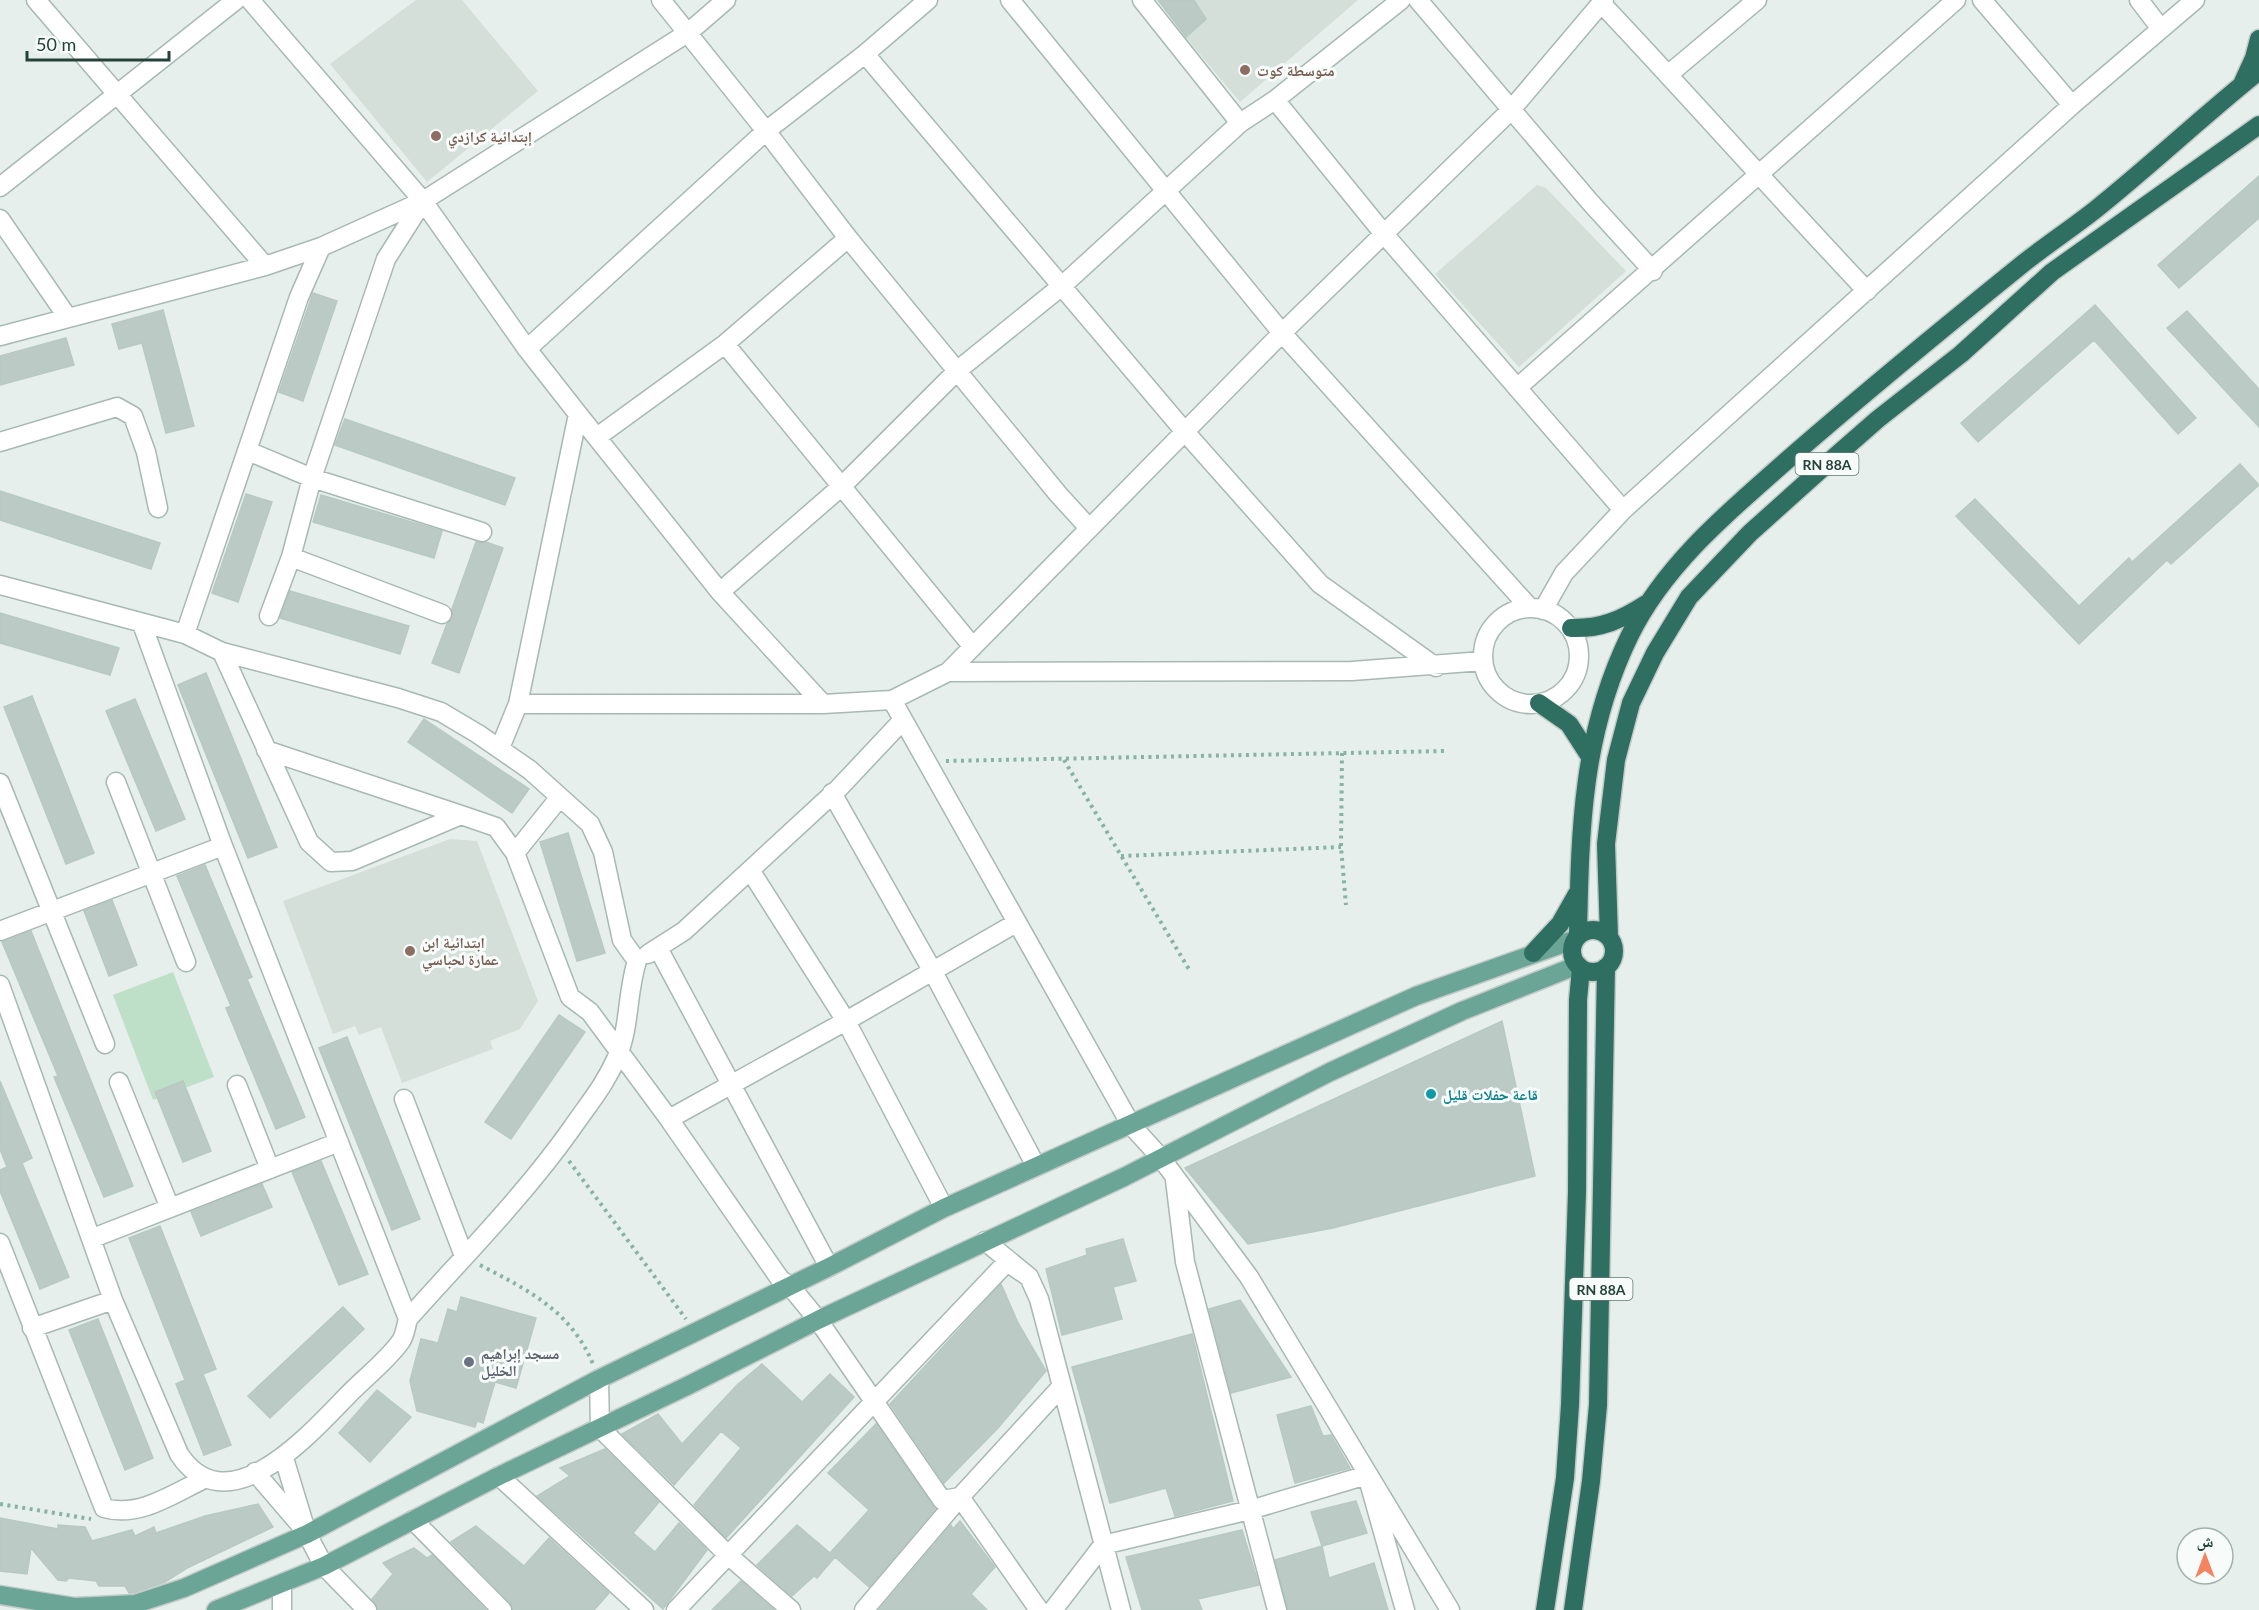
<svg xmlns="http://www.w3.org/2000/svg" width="2259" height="1610" font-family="Lato,'Noto Naskh Arabic',sans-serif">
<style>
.built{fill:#d4dfda}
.garden{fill:#bfe0c8}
.building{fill:#bbcac4;stroke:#b8c9c2;stroke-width:1.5}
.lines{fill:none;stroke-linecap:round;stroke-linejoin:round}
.minor-casing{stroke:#a8b8b2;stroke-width:21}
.major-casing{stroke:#c2cac8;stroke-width:21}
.highway-casing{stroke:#c2cac8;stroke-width:21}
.path{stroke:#86b3a5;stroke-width:4;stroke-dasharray:3 4.5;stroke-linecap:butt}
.minor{stroke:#fff;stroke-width:18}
.major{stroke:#6aa596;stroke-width:18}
.highway{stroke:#2f6f62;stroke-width:18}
.education-dot{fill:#8d6e63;stroke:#f7fbf9;stroke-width:2}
.culture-dot{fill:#0f9aa8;stroke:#f7fbf9;stroke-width:2}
.worship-dot{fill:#6b7280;stroke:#f7fbf9;stroke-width:2}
.labels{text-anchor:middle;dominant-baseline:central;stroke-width:6;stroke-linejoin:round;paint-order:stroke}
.shield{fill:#f7fbf9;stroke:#637a73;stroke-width:1.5}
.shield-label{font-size:14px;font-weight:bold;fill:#24423a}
.education-label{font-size:15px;font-weight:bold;fill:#785e54;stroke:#f7fbf9;text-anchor:start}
.culture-label{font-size:15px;font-weight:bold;fill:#0d838f;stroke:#f7fbf9;text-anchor:start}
.worship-label{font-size:15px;font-weight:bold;fill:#5b616d;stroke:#f7fbf9;text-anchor:start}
</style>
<rect width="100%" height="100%" fill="#e6efeb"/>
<!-- built -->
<path class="built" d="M416,0H462L538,91L427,182L330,64Z
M1159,0H1358L1240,102L1185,37Z
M1537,185L1546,188L1626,271L1519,367L1435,274Z
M450,839L477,841L538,1001L520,1029L490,1041L493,1049L402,1083L381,1027L359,1035L355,1026L333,1034L283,901Z"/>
<!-- garden -->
<path class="garden" d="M173,972L214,1077L153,1100L113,995Z"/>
<!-- building -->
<path class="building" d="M1158,0H1194L1206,19L1186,37Z
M2259,176V218L2179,288L2158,265Z
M313,293L337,301L303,401L279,392Z
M2095,305L2196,418L2178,434L2094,340L1978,442L1961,423Z
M163,310L194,426L166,433L142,343L119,349L112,324Z
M2187,311L2259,389V427L2167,328Z
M66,338L74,365L0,385V356Z
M345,419L515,478L505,505L335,445Z
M2240,464L2259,485L2171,564L2167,560L2079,644L1956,516L1975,499L2079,606L2129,558L2132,562Z
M0,491L160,543L151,569L0,520Z
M246,494L272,502L238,602L212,593Z
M321,495L442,531L434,558L313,522Z
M476,542H486L503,548L459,673L432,663L447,624L453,617L452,609Z
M290,591L409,626L400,654L280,618Z
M0,613L119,648L110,675L0,643Z
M206,673L277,847L248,858L178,685Z
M32,696L94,853L66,864L4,707Z
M135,699L185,819L156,831L106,711Z
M424,719L529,789L512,813L408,742Z
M568,833L605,953L577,961L540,842Z
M205,865L252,977L247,979L305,1117L276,1129L226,1008L231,1006L177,876Z
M112,900L137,965L109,976L84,911Z
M31,931L133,1186L104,1197L54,1077L58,1076L2,942Z
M559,1015L585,1032L511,1139L485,1122Z
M1502,1021L1535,1176L1333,1228L1248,1244L1185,1168Z
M347,1037L420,1219L392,1230L319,1048Z
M0,1081L32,1158L22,1163L69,1277L40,1289L0,1191V1170L7,1167L0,1149Z
M183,1081L211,1151L183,1162L155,1092Z
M321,1161L368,1274L339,1285L292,1172Z
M262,1184L272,1207L201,1236L191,1212Z
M160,1226L216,1369L203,1374L231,1445L204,1455L176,1384L185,1380L129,1238Z
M1123,1239L1136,1281L1113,1287L1122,1319L1062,1335L1046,1269L1087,1255L1086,1249Z
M1001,1284L1018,1323L1046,1371L998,1428L944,1483L890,1404Z
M461,1297L536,1318L516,1388L495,1382L483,1423L477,1421L475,1427L417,1411L410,1381L421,1339L438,1343L448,1309L457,1312Z
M1240,1300L1291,1377L1231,1393L1209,1309Z
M343,1307L364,1329L270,1418L248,1396Z
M98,1319L153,1458L125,1470L69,1330Z
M1192,1334L1233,1501L1175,1516L1166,1488L1110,1503L1072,1367Z
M762,1364L802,1402L830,1374L854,1397L726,1538L694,1505L741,1448L721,1431L674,1485L622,1434L658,1414L682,1444L737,1385Z
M377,1390L411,1417L370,1462L339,1433Z
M1311,1406L1323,1436L1331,1435L1350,1468L1295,1483L1277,1415Z
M876,1424L935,1509L869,1587L835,1557L817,1578L814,1576L792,1596L757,1565L797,1525L830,1553L869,1510L828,1473Z
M605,1449L659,1502L633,1533L655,1552L679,1523L707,1550L663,1609L537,1496L570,1476L560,1468Z
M1356,1501L1367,1533L1322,1546L1311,1512Z
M258,1504L273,1527L187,1568L165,1582L133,1593H129L125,1586H99L96,1581L69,1578L66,1581L58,1580L31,1548L27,1574L0,1571V1518L58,1529V1525L85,1527L92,1541L132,1530L135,1536L154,1527L156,1533L205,1516Z
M960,1521L995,1567L971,1594L987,1610H879L951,1525L953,1529Z
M476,1526L524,1566L549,1538L609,1593L594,1610H513L510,1602L451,1542Z
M1242,1530L1259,1585L1198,1599L1202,1610H1142L1126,1557Z
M1322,1546L1329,1578L1374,1563L1388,1610H1288L1275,1560Z
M414,1548L427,1558L432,1555L486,1610H378L372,1599L393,1574L383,1563Z
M741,1581L774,1610H712Z"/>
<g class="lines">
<defs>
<path id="minor" d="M36,0L265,266
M250,0L423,201
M661,0L766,131L848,238L1058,494L1089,528
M1010,0L1282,333L1530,608
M1142,0L1240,123
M1418,0L1590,202L1653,271
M1982,0L2072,105
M2139,0L2161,29
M1601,3C1691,98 1777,196 1867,291
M865,54L1186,433L1320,584L1436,667
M1669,74L1757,0
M1275,100L1384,234L1623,510
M0,187L236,0
M0,219L68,318
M0,336L265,266L321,247L423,201L527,349L578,414L720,592L823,704L892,700L948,672L1352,671L1483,661
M725,344L973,647
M527,349L766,131L865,54L928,0
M1517,388L1956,0
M578,414L518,704H823
M597,437L725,344L848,238
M0,442L117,407L133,416L146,452L158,508
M248,451L312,478L482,532
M291,557L442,614
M0,585L185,634L222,652L398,698L441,712L478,734L530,770L590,824L603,852L622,940L637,961C627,992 630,1025 618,1055C605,1085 590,1102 572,1128C524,1196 463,1257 408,1319C406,1326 405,1335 401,1341C388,1360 362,1380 346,1397C308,1436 227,1527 179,1454L113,1300L0,985
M720,592L842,486L958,370L1063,285L1240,123L1275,100L1401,0
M1483 656a48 48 0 1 1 96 0a48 48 0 1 1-96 0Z
M1543,610L1564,573L1623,510L2072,105L2195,0
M269,616L291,557L312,478L386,259L423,201L689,32L726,0
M142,624L223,846L408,1319
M185,634L299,297L321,247
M222,652L309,842L331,862L352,861L461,815L496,827L515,853L570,997L590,1012L669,1119L780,1279L790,1286L818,1320L942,1500L960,1497L1039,1610
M948,672L1282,333L1510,111L1604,0
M892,700L1131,1125L1161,1158L1249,1277L1450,1610
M500,748L518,704
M266,750L461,815
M116,782L186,962
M0,783L105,1044
M832,793L932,970L1036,1166
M515,853L560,797
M750,870L846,1021L944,1208
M0,931L223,846
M658,948L829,1267
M648,954L684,931L838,789L903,720
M119,1082L170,1208
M237,1085L270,1169
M404,1099L464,1256
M669,1119L846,1021L1016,923
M1175,1180L1185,1262L1277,1610
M93,1238L339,1142
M0,1243L104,1508C139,1518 173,1494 204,1479
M1029,1277L1039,1299L1121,1610
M32,1328L113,1300
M599,1379L600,1428L728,1555L791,1610
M284,1458L307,1534L324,1566L367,1610
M255,1472L303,1528
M499,1476L644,1610
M413,1520L502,1610
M282,1610V1584
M676,1610L1007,1262L1029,1277L985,1241
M864,1610L960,1497L1061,1387
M1053,1610L1103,1545L1250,1510L1367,1475L1405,1610"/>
<path id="major" d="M0,1595L74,1607L97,1606L135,1604L184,1588L307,1534L599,1379L829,1267L944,1208L1416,996L1576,939
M216,1610L324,1566L499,1476L687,1386L818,1320L1124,1177L1330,1072L1462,1011L1578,965"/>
<path id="highway" d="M2243,82L2254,58L2259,39
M1571,628C1601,629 1621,620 1646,604
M1539,703L1569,724L1589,755
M1572 951a21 21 0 1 1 42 0a21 21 0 1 1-42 0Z
M1578,935C1580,828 1582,733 1630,635C1666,562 1733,508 1793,455C1869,389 1947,325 2025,262C2048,244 2072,228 2095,210C2151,165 2203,116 2259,71
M1609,937L1606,844L1616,760L1631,703L1655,653L1689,597L1750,533L1838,454L1878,419L1961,354L2052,272L2259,125
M1533,953L1560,924L1577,894
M1545,1610L1565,1478L1570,1405L1577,1192L1578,1000L1581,968
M1573,1610L1591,1481L1598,1405L1606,967"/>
</defs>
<!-- minor casing -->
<use href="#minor" class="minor-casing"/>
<!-- major casing -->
<use href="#major" class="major-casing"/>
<!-- highway casing -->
<use href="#highway" class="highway-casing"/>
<!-- path -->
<path class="path" d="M1342,753L1341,847L1346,905
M1064,760L1190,971
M946,761L1447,751
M1121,856L1341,847
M569,1161L686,1319
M480,1265C528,1290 571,1311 593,1364
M0,1504L91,1519"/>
<!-- minor -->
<use href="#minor" class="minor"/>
<!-- major -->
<use href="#major" class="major"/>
<!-- highway -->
<use href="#highway" class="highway"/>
</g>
<!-- markers -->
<g class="education-dot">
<circle cx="1245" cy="70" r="6"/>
<circle cx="436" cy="136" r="6"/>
<circle cx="410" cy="951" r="6"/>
</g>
<circle class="culture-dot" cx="1431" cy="1094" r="6"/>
<circle class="worship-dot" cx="469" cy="1362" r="6"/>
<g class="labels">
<!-- shield labels -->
<g class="shield">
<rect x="1795.5" y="453" width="63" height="22" rx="4.5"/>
<rect x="1569.5" y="1278" width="63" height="22" rx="4.5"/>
</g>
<g class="shield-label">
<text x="1827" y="464">RN 88A</text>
<text x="1601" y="1289">RN 88A</text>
</g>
<!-- education labels -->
<g class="education-label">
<text x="1257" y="70">متوسطة كوت</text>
<text x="448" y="136">إبتدائية كرازدي</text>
<text x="422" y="942">ابتدائية ابن<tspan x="422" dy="17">عمارة لحباسي</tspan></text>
</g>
<!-- culture labels -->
<g class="culture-label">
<text x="1443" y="1094">قاعة حفلات قليل</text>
</g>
<!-- worship labels -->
<g class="worship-label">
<text x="481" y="1353">مسجد إبراهيم<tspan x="481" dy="17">الخليل</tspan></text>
</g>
</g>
<!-- north arrow -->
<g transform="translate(2205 1556)"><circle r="28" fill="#f7fbf9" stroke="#a3b1ad" stroke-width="1.5"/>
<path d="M0-4.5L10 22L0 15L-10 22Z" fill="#f4845f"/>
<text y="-9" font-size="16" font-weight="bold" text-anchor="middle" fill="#24423a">ش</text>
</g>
<!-- scale -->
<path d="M27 51v9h142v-9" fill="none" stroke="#24423a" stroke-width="3"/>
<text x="36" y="51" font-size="18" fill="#24423a" stroke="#f7fbf9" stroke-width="4.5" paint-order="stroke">50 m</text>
</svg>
